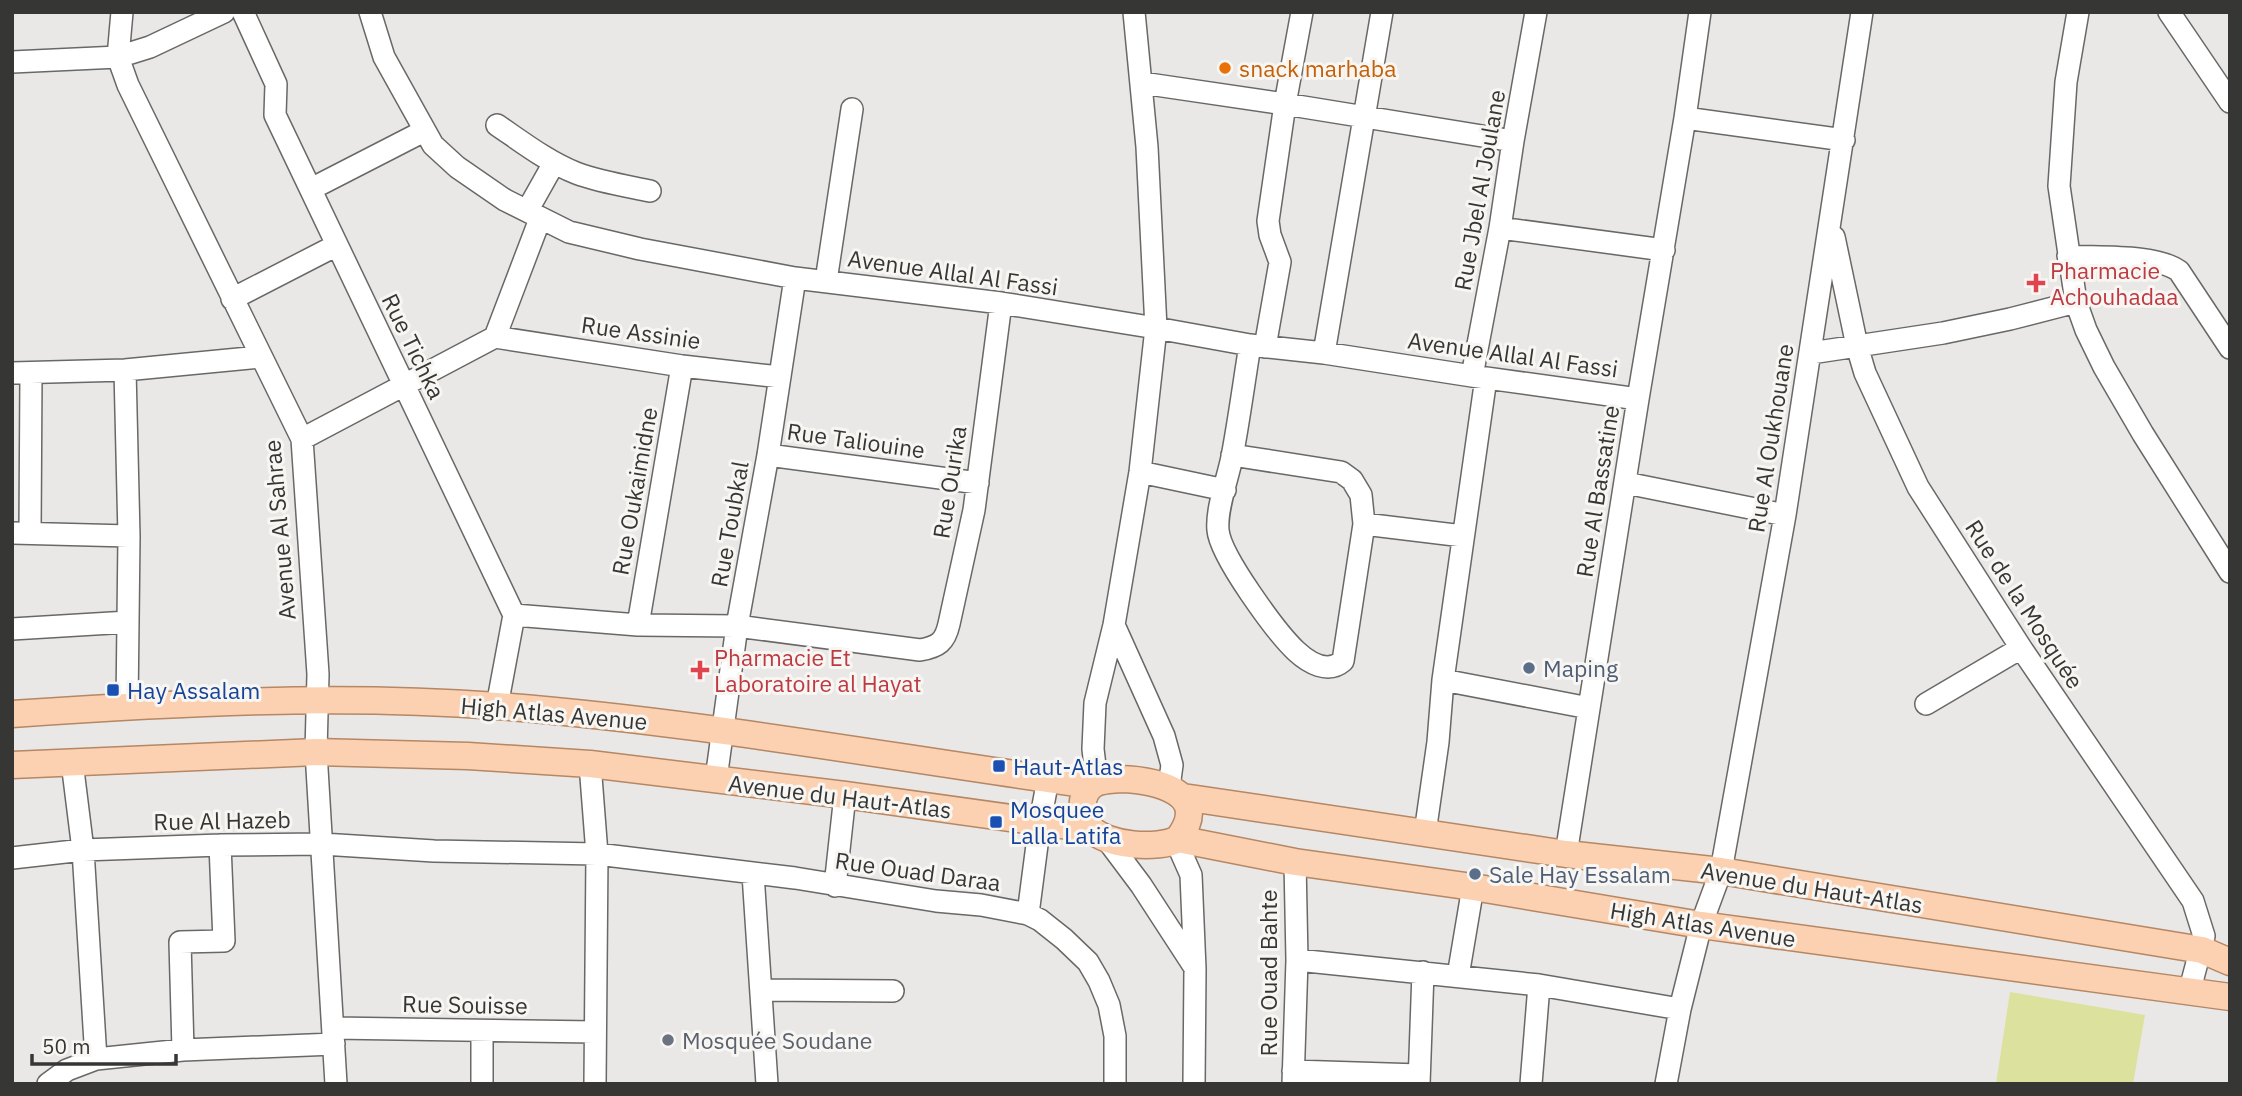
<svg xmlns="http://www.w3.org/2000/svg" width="2242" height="1096" font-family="'IBM Plex Sans',sans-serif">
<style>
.green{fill:#dce19d}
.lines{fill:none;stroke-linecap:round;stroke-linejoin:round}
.minor-casing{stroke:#696866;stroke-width:24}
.major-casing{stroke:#b58764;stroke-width:29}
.minor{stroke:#fff;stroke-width:21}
.major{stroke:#fbd1b1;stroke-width:26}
.food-dot{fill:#e8710a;stroke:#f8f6f3;stroke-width:2.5}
.health-dot{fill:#e0444e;stroke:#f8f6f3;stroke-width:2.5}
.service-dot{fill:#5c6f8a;stroke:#f8f6f3;stroke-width:2.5}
.transit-dot{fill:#1a4fb4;stroke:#f8f6f3;stroke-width:2.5}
.worship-dot{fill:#6b7280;stroke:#f8f6f3;stroke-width:2.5}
.labels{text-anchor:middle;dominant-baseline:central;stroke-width:6;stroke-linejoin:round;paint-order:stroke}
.food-label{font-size:23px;fill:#c56008;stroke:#f8f6f3;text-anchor:start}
.street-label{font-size:23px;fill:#363635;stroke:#f8f6f3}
.health-label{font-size:23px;fill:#be3a42;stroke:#f8f6f3;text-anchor:start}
.service-label{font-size:23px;fill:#4e5e75;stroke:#f8f6f3;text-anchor:start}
.transit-label{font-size:23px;fill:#164399;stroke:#f8f6f3;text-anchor:start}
.worship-label{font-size:23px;fill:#5b616d;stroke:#f8f6f3;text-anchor:start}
</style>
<rect width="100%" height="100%" fill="#eae8e6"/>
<!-- green -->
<path class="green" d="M2010,992L2145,1015L2133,1084H1996Z"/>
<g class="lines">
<defs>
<path id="minor" d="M122,12L118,57L128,85L302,439L318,674L316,752L336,1084
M243,12L276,84L275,115L514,615L497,706
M370,12L384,57L433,145L457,167L505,200L569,232L640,249L795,278L1001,303L1156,328L1250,345L1324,353L1472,376L1638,399
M2078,12L2066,82L2059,186L2076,302L2086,330L2104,367L2143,434L2230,572
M2169,12L2230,102
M12,62L118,57L150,47L224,12
M1142,83L1285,104L1513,141
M1685,118L1844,140
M497,125C522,142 548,162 576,173C600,182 626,186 650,191
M311,189L424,131
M527,211L554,163
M1500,228L1664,250
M1834,237L1857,346L1865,373L1918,487L2021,648L2193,901L2204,936L2189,993
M2068,256C2098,258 2155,254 2179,271L2230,348
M826,281L852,109
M232,299L337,245
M495,337L682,366L780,377
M1265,347L1280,262L1270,235L1268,221L1285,104L1302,12
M1324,353L1382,12
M1811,353L1943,333L2010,319L2076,302
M125,370L129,536L127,706
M12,373L125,370L260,357
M1472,376L1500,228L1513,141L1536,12
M302,439L495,337L540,219
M768,455L978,483
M1232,455L1341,472L1352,480L1361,495L1364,524L1343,661C1328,674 1309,663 1296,651C1277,633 1220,556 1218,530C1216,509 1228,478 1232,457C1239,420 1244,382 1250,345
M1140,472L1225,490
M1626,483L1785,515
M1364,524L1463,536
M12,533L129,536
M30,533L31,373
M514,615L638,625L737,626L920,650C938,647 945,642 949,624L974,510L1001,303
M638,625L682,366
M1114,625L1164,736L1172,765L1169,787
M12,629L128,622
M1443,680L1589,708
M1926,704L2021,648
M72,762L83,850L96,1059
M590,764L597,854L595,1084
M716,779L737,626L768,455L795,278
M1097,783L1093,749L1095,703L1114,625L1140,472L1156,328L1147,147L1134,12
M1425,833L1438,742L1443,680L1486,378
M1105,837L1141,885L1195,968
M1176,841L1191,875L1195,969L1194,1084
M1566,854L1638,399L1685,118L1700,12
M12,858L83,850L220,845L322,844L434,851L597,854L795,878L936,901L981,905L1028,914L1040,920L1064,939L1088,962L1099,981L1109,1005L1115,1036V1084
M753,874L767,1084
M835,886L845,795
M1028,914L1040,822L1048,779
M1297,960L1539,985L1680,1009
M1458,976L1473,887
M761,990L893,991
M334,1028L595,1032
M482,1031V1084
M183,1050L180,942L224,941L220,845
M1293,1071L1419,1075
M48,1084L67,1070L96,1059L183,1050L334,1044
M1293,1084L1297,960L1295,862
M1419,1084L1423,972
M1531,1084L1539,985
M1666,1084L1680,1009L1701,925L1721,871L1785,515L1862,12"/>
<path id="major" d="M12,714C174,703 335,694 497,706C696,721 893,758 1091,785
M12,765L316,752L468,756L590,764L845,795L1090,829
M1120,779C1156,780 1213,793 1178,839C1158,850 1107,846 1090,828C1080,816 1079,793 1094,784C1101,780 1112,780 1120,779Z
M1183,797L1566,854L1721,871L2202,950L2230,962
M1178,839L1295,862L1473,887L1701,925L2230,997"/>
</defs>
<!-- minor casing -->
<use href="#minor" class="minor-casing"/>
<!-- major casing -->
<use href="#major" class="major-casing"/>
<!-- minor -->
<use href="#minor" class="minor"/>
<!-- major -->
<use href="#major" class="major"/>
</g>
<!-- markers -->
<circle class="food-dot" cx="1225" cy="68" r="7"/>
<g class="health-dot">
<path d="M2032.5 272.5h7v7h7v7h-7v7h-7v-7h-7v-7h7z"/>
<path d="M696.5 659.5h7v7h7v7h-7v7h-7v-7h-7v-7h7z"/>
</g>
<g class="service-dot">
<circle cx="1529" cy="668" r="7"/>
<circle cx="1475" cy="874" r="7"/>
</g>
<g class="transit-dot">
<rect x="106" y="683" width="14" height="14" rx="3.5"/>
<rect x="992" y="759" width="14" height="14" rx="3.5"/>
<rect x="989" y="815" width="14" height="14" rx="3.5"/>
</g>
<circle class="worship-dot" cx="668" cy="1040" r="7"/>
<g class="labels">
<!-- food labels -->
<g class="food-label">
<text x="1239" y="68">snack marhaba</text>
</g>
<!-- street labels -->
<g class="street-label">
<text transform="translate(1479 190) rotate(-80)">Rue Jbel Al Joulane</text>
<text transform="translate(953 272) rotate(8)">Avenue Allal Al Fassi</text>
<text transform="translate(641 332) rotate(8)">Rue Assinie</text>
<text transform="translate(414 346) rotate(64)">Rue Tichka</text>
<text transform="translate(1513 354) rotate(8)">Avenue Allal Al Fassi</text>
<text transform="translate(1770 438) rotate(-81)">Rue Al Oukhouane</text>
<text transform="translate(856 440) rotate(8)">Rue Taliouine</text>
<text transform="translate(949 482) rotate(-81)">Rue Ourika</text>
<text transform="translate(634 491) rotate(-80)">Rue Oukaimidne</text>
<text transform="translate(1597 491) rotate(-81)">Rue Al Bassatine</text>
<text transform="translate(729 524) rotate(-80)">Rue Toubkal</text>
<text transform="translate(279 530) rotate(-95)">Avenue Al Sahrae</text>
<text transform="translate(2025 604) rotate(57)">Rue de la Mosquée</text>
<text transform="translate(554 713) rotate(5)">High Atlas Avenue</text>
<text transform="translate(840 796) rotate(7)">Avenue du Haut-Atlas</text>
<text transform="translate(222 820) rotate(-1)">Rue Al Hazeb</text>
<text transform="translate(918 871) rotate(8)">Rue Ouad Daraa</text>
<text transform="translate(1812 887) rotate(9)">Avenue du Haut-Atlas</text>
<text transform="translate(1703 924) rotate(9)">High Atlas Avenue</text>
<text transform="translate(1268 973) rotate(-90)">Rue Ouad Bahte</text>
<text transform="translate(465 1004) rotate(1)">Rue Souisse</text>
</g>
<!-- health labels -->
<g class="health-label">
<text x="2050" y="270">Pharmacie<tspan x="2050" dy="26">Achouhadaa</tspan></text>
<text x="714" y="657">Pharmacie Et<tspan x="714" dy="26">Laboratoire al Hayat</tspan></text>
</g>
<!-- service labels -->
<g class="service-label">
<text x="1543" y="668">Maping</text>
<text x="1489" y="874">Sale Hay Essalam</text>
</g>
<!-- transit labels -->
<g class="transit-label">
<text x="127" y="690">Hay Assalam</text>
<text x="1013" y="766">Haut-Atlas</text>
<text x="1010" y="809">Mosquee<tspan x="1010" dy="26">Lalla Latifa</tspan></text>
</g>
<!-- worship labels -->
<g class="worship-label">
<text x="682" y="1040">Mosquée Soudane</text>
</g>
</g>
<!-- border -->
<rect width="2242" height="1096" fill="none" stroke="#363635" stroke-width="28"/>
<!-- scale -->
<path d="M32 1054v10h144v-10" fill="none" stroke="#363635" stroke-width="3.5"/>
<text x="42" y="1054" font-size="21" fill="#363635" stroke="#f8f6f3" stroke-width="5" paint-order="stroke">50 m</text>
</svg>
